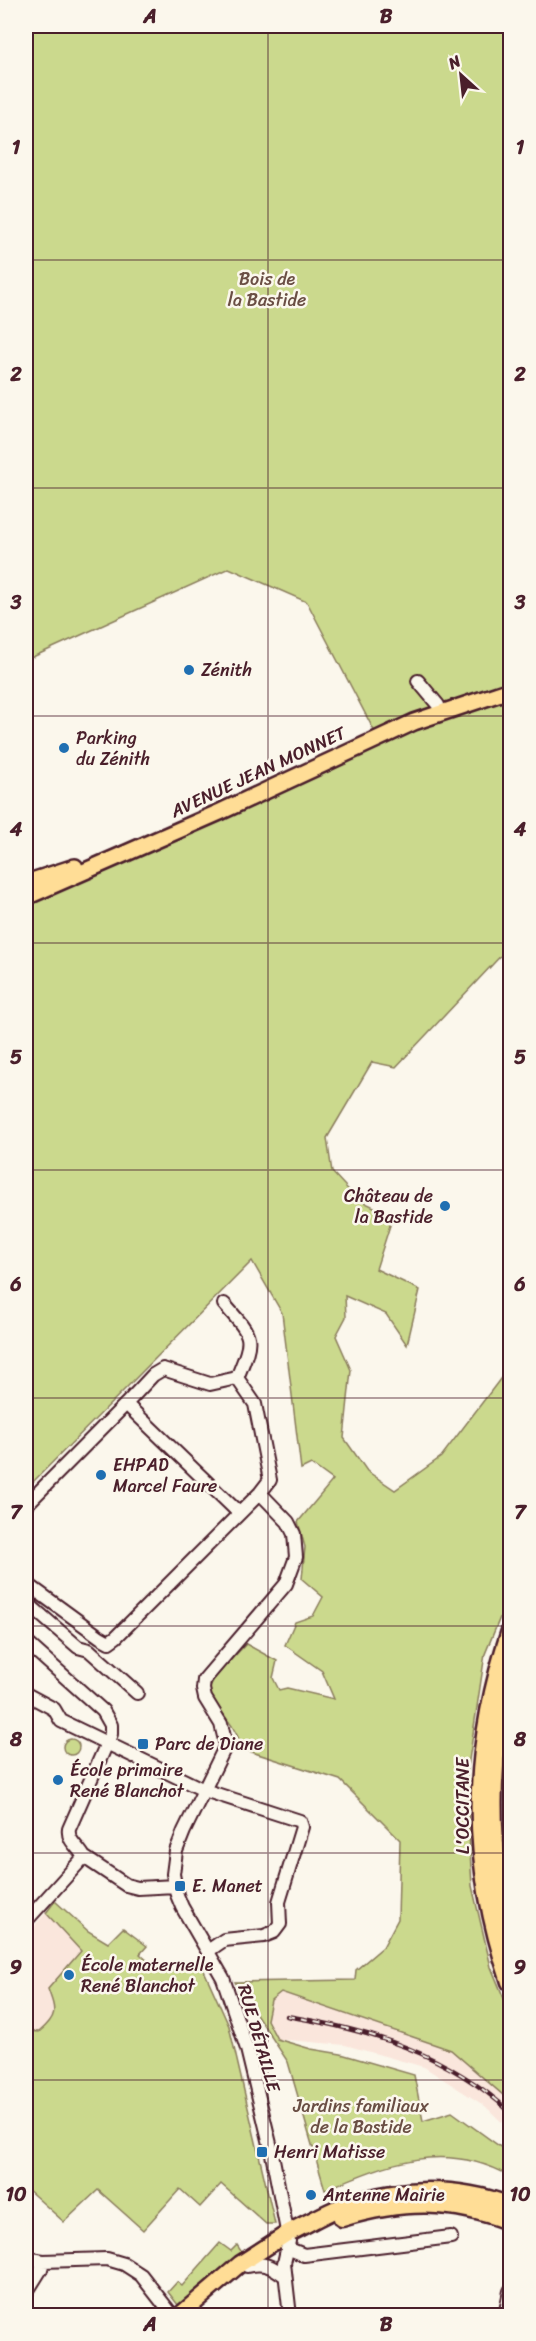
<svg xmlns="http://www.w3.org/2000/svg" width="536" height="2341" font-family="Sriracha,sans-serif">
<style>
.built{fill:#fae6dc}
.green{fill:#cbd98d;stroke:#8a7c5c;stroke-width:1.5}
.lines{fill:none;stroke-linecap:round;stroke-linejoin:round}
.minor-casing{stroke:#4a1f2b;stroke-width:16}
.major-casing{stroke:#4a1f2b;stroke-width:20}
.highway-casing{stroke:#4a1f2b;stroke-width:21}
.minor{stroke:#fbf7ec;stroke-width:12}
.major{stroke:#ffdd96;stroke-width:15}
.highway{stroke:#ffdd96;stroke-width:16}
.rail-casing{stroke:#4a1f2b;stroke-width:4.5}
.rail{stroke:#fbf7ec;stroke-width:2;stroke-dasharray:7;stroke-linecap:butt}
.grid{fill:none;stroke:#4a1f2b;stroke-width:1.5;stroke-opacity:0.55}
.poi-dot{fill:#1f6fb2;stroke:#fbf7ec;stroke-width:2}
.labels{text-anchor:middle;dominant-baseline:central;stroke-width:5;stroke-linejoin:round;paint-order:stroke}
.park-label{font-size:18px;fill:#6a4e44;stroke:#fbf7ec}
.poi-label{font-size:18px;fill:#4a1f2b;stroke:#fbf7ec;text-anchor:start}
.street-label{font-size:18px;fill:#4a1f2b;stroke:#fbf7ec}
.neatline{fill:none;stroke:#4a1f2b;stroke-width:2}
.grid-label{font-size:20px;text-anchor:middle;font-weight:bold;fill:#4a1f2b}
</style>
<rect width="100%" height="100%" fill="#fbf7ec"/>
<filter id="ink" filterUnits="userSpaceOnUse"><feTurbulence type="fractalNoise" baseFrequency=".0167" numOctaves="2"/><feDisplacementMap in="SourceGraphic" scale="12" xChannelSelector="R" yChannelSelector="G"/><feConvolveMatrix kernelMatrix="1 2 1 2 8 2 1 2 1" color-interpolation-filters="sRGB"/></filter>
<g filter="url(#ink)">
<!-- built -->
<path class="built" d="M47,1912L106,1965L43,2038L26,2036V1935Z
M281,1992L451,2050L510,2101V2130L485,2106L424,2067L345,2045L276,2039L267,2020L271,2000Z"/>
<!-- green -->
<path class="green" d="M26,26H510V946L396,1067L372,1062L327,1138L332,1172L357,1199L393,1216L376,1269L420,1290L407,1345L386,1314L345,1296L346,1317L336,1336L351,1370L344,1438L367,1471L395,1490L441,1457L510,1366V1593L485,1654L466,1780L472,1886L491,1967L510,2013V2101L451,2050L281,1992L271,2000L267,2020L277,2039L311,2049L341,2054L414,2075L423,2121L452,2112L510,2154V2176C445,2140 387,2163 325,2190L288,2062L235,1982L355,1980L356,1970L383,1947L398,1919L400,1840L340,1780L245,1750L232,1726L208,1693L214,1678L246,1644L277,1661L273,1678L279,1690L287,1688L334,1699L322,1671L285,1645L295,1622L313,1616L323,1597L302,1579L305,1547L298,1522L333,1480L311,1464L301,1469L282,1313L252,1261L26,1489V906L382,746L307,602L229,568L26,660Z
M63 1747a8 8 0 1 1 16 0a8 8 0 1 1-16 0Z
M55,1901L88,1931L108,1943L123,1928L147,1946L140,1954L162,1974L201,1964L229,2026L275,2224H266L221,2184L200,2207L180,2189L143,2230L98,2190L64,2222L26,2188V2031L39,2032C58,2016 56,2011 48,1989L81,1951L46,1913Z
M220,2243L231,2251L237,2245L243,2254L178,2305L168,2292L177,2282L182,2286Z"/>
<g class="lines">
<defs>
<path id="minor" d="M418,681L438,705
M126,1404L239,1513
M260,1493L288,1522L294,1534L296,1557L286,1584L204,1680L203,1689L205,1698L221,1724L226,1745L184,1831L176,1851L173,1874L177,1895L182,1907L223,1978L247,2049L270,2144L289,2241L284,2263L290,2316
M26,1505L126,1404L153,1375L163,1369L210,1384L237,1378C254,1336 254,1338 224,1304
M26,1583L100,1637L109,1642L116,1637L260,1493L270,1480L255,1404L237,1378
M26,1602L78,1647L89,1650L137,1693
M26,1642L103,1711L111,1725V1734L69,1829C67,1841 79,1847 84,1857
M26,1694L54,1709L61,1721L204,1790L300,1821L302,1827L279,1902L280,1924L274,1932L264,1936L224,1940L208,1951
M26,1921L84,1857L126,1885L138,1888L175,1886
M287,2248L304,2255L451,2237
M26,2258L43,2261L107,2259L124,2264L141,2275L173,2316
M247,2266C264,2262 272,2266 285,2276
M26,2293L41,2269L43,2261
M505,2316L510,2291"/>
<path id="major" d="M26,883L75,867
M26,897L220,812L414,722L510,690
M179,2316L240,2264L288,2233"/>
<path id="highway" d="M510,1631C470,1753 469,1860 510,1982
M510,1675C489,1755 487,1848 510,1928
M342,2218C402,2200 452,2199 510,2222
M288,2233C303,2226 318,2217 334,2210C390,2187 453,2184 510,2206"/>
</defs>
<!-- minor casing -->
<use href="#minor" class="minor-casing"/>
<!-- major casing -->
<use href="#major" class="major-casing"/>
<!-- highway casing -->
<use href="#highway" class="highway-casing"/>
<!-- minor -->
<use href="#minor" class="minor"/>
<!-- major -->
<use href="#major" class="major"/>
<!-- highway -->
<use href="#highway" class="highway"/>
<defs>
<path id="rail" d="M287,2016C370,2030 448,2054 510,2112"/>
</defs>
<!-- rail casing -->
<use href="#rail" class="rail-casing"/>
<!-- rail -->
<use href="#rail" class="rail"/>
</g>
</g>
<!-- grid -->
<path class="grid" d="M268,26V2316M26,260H510M26,488H510M26,716H510M26,943H510M26,1170H510M26,1398H510M26,1626H510M26,1853H510M26,2080H510"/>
<!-- markers -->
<g class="poi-dot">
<circle cx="189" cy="670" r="6"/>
<circle cx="64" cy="748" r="6"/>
<circle cx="445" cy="1206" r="6"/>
<circle cx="101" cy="1475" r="6"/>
<rect x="137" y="1738" width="12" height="12" rx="3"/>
<circle cx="58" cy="1780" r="6"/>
<rect x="174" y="1880" width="12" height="12" rx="3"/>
<circle cx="69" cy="1975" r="6"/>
<rect x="256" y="2146" width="12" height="12" rx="3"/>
<circle cx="311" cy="2195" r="6"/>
</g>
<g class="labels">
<!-- park labels -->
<g class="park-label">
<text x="267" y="279">Bois de<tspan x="267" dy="21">la Bastide</tspan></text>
<text x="361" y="2106">Jardins familiaux<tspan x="361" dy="21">de la Bastide</tspan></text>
</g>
<!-- poi labels -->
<g class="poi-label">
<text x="201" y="670">Zénith</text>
<text x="76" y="738">Parking<tspan x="76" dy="21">du Zénith</tspan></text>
<text x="433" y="1196" text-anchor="end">Château de<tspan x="433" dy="21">la Bastide</tspan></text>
<text x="113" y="1465">EHPAD<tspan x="113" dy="21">Marcel Faure</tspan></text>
<text x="155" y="1744">Parc de Diane</text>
<text x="70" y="1770">École primaire<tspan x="70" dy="21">René Blanchot</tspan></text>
<text x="192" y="1886">E. Manet</text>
<text x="81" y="1965">École maternelle<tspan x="81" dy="21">René Blanchot</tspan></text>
<text x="274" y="2152">Henri Matisse</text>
<text x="323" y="2195">Antenne Mairie</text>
</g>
<!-- street labels -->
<g class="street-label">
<text transform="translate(258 772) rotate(-25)">AVENUE JEAN MONNET</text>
<text transform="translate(463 1806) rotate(-90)">L'OCCITANE</text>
<text transform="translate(259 2038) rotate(74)">RUE DÉTAILLE</text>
</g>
</g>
<!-- margin -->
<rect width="536" height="2341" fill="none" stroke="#fbf7ec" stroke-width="66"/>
<!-- north arrow -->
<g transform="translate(461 75) rotate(333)" stroke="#fbf7ec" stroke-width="4.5" paint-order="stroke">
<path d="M0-4.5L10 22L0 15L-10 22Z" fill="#4a1f2b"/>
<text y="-9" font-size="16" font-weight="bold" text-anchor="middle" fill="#4a1f2b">N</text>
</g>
<rect x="33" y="33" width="470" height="2275" class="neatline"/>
<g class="grid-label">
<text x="150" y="23">A</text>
<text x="386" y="23">B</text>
<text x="16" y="154">1</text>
<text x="520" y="154">1</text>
<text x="16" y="381">2</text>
<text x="520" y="381">2</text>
<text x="16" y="609">3</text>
<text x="520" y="609">3</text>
<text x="16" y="836">4</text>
<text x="520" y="836">4</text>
<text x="16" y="1064">5</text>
<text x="520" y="1064">5</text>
<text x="16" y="1291">6</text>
<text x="520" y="1291">6</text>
<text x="16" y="1519">7</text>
<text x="520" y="1519">7</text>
<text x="16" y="1746">8</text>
<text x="520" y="1746">8</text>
<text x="16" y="1974">9</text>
<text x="520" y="1974">9</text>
<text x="16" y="2201">10</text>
<text x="520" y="2201">10</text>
<text x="150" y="2331">A</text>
<text x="386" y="2331">B</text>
</g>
</svg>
